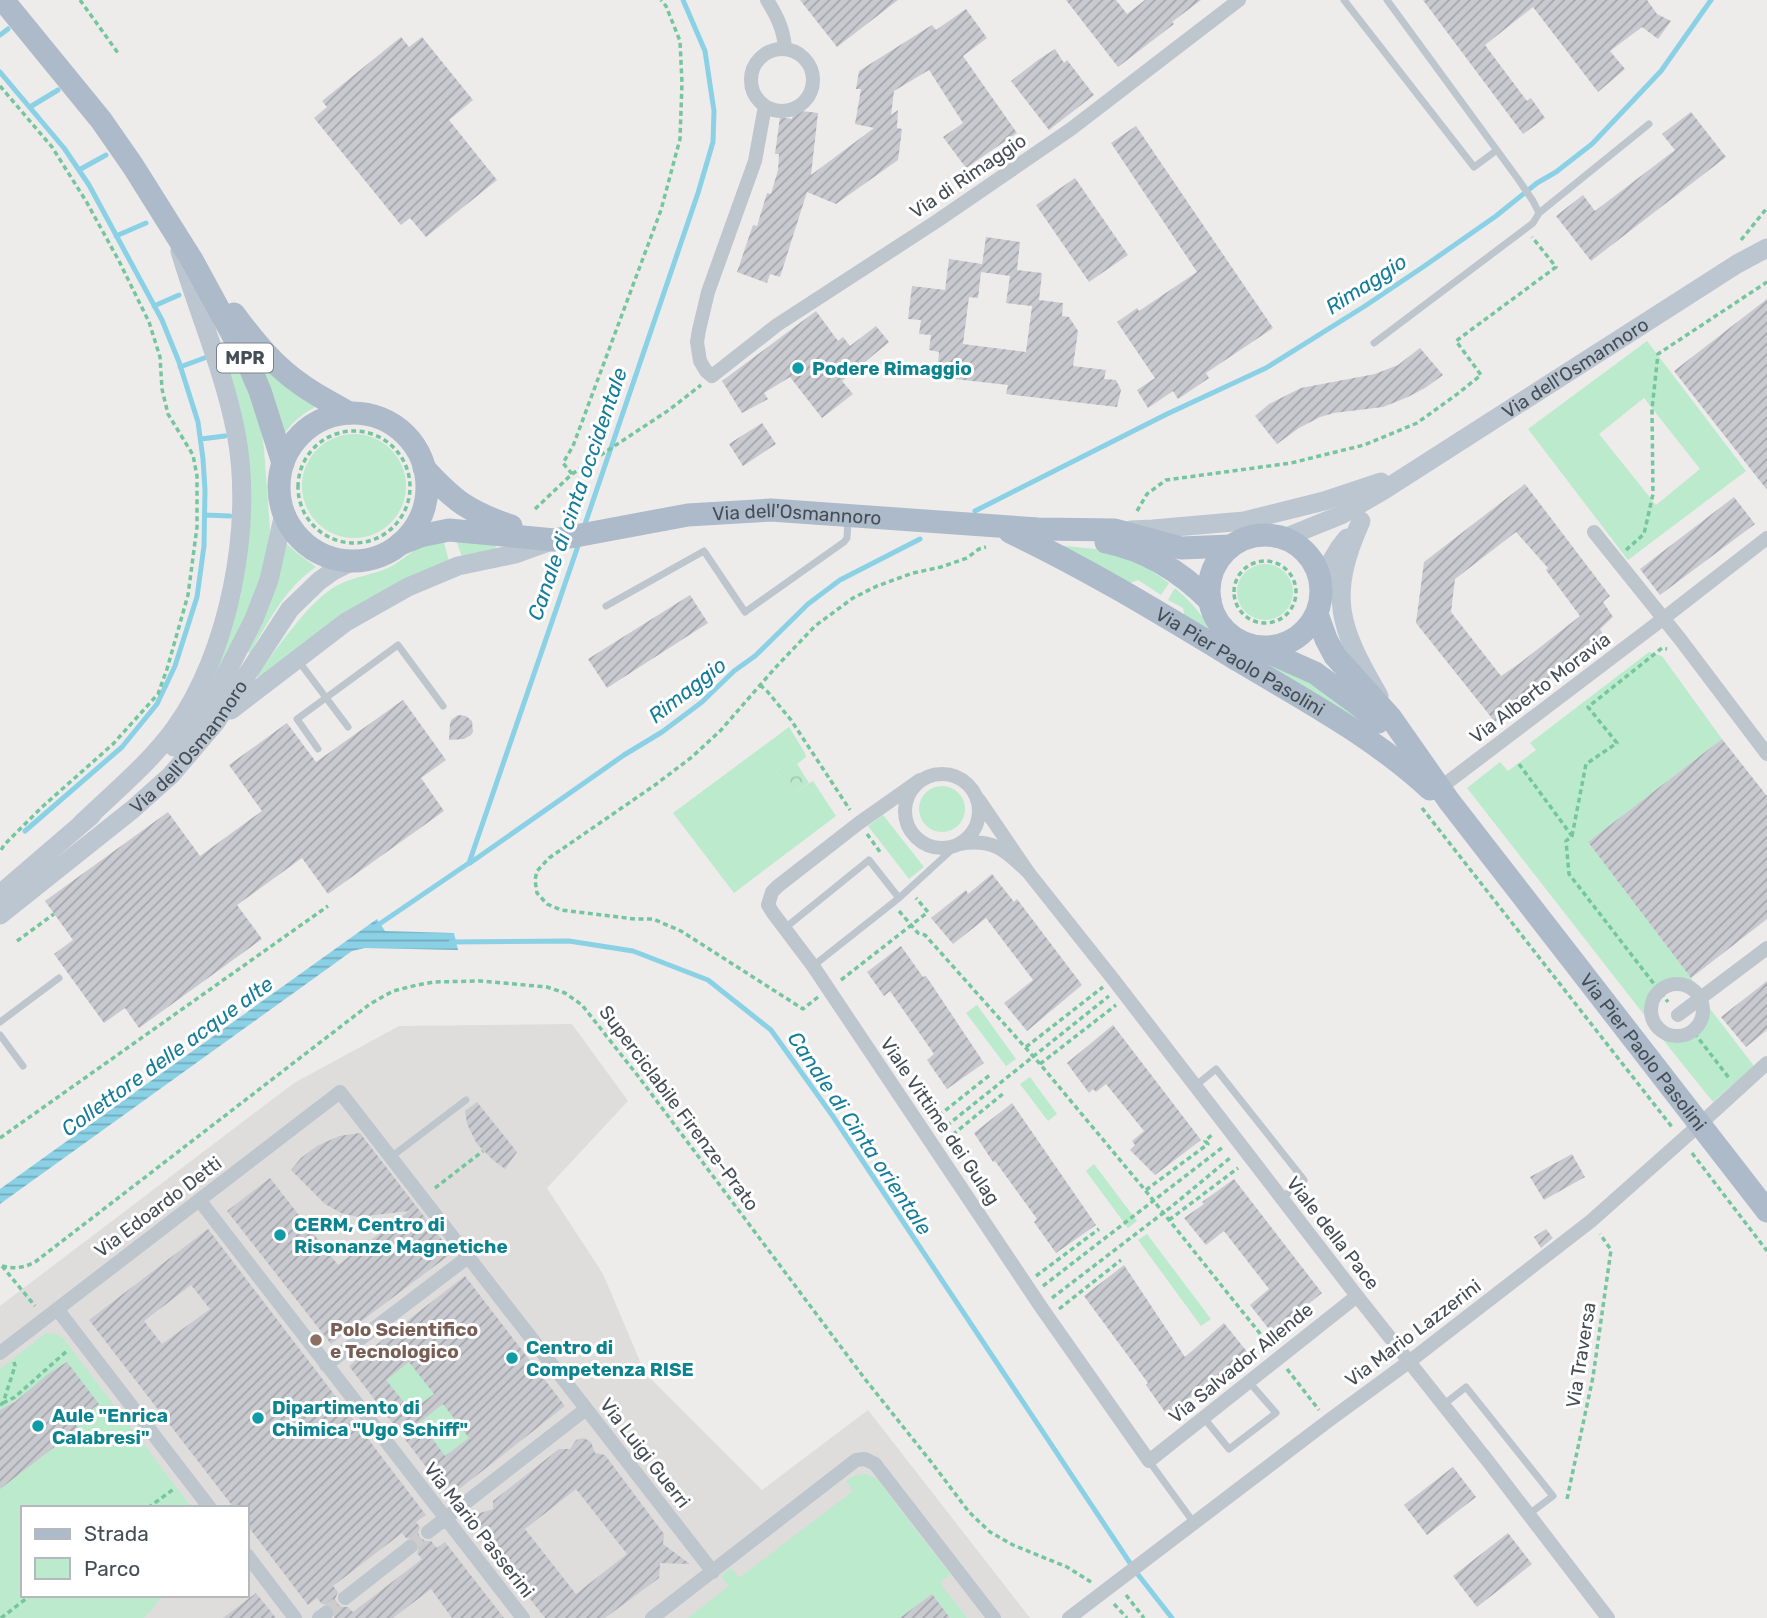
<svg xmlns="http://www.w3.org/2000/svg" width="1767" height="1618" font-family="Rubik,sans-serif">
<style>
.education{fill:#dfdcdc;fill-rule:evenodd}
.green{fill:#bbeacd;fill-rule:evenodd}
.park{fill:url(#park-crowns)}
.water{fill:url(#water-rules)}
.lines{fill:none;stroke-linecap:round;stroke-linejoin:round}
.stream{stroke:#8ad1e5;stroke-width:5}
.building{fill:url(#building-hatch);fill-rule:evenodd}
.street-tunnel{stroke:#cccccd;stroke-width:14;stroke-dasharray:14 7;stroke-linecap:butt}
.path{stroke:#75c69f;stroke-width:3.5;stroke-dasharray:5 3.5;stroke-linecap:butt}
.lane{stroke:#bdc5cd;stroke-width:7}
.street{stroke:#bdc5cd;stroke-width:14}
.secondary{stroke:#bcc6d1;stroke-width:19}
.primary{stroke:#acbac9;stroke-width:23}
.culture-dot{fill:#0f9aa8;stroke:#fff;stroke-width:2.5}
.education-dot{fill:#8d6e63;stroke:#fff;stroke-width:2.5}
.labels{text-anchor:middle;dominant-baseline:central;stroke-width:6;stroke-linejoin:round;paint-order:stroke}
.shield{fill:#fff;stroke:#7d8389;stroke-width:2}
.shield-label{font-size:18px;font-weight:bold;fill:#454e57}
.street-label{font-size:19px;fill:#454e57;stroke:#fff}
.culture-label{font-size:19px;font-weight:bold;fill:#0d838f;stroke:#fff;text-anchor:start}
.education-label{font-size:19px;font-weight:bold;fill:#785e54;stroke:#fff;text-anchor:start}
.water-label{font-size:21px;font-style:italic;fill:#157d9a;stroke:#fff}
</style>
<defs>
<pattern id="park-crowns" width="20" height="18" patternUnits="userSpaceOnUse" patternTransform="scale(1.75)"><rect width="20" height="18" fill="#bbeacd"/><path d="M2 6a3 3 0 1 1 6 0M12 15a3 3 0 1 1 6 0" fill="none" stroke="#a2cab2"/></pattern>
<pattern id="water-rules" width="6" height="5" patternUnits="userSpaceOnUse" patternTransform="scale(1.75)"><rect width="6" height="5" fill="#8ad1e5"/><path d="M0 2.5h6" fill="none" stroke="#73acbc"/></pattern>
<pattern id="building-hatch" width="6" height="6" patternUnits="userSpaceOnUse" patternTransform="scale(1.75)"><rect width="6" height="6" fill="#c8cad0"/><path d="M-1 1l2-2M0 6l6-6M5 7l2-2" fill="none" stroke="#a4a6ac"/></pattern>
</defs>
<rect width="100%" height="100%" fill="#eeebeb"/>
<!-- education -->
<path class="education" d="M572,1024L628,1101L547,1188L603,1274L645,1373L762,1490L868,1410L1030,1618H0V1306L294,1083L399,1026ZM23,1508H247V1595H23Z"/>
<!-- green -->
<path class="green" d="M1647,341L1746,471L1628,560L1528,429ZM1644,398L1700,469L1656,505L1599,434Z
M228,353L244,381L261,424L264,449L270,530L263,579L220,678L212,673L243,571L223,354Z
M262,360L317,406C304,413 293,421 285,433L260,365Z
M302 486a52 52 0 1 1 104 0a52 52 0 1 1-104 0Z
M443,539L449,561L259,679L257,676L258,673C280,646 308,601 338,585C355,576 374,575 390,567C400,562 408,554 417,549C425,544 435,542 443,539Z
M456,540L494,545L497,548L462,557Z
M287,544L297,553L316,567C285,588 269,621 250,653L246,651Z
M1056,545L1105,550L1146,567L1169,583L1161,595L1138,580L1123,586Z
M1237 592a28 28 0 1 1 56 0a28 28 0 1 1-56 0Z
M1174,589H1176C1196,605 1209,628 1228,645L1302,675L1367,725L1186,623L1183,608L1168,600Z
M1649,652L1662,656L1722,739L1588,842L1691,978L1698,989L1678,984L1667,983L1650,1001L1651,1012L1645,1016L1467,788L1500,762L1508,771L1536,750L1530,743Z
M789,727L805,753L776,772L792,794L813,781L836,816L734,893L673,813Z
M919 809a23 23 0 1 1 46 0a23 23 0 1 1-46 0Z
M883,815L924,867L909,879L868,826Z
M977,1005L1016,1059L1006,1066L966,1013Z
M1708,1006L1754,1066L1713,1102L1660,1036L1665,1031C1683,1040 1698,1033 1700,1012Z
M1030,1077L1057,1114L1048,1121L1020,1084Z
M1094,1164L1137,1221L1128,1228L1086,1171Z
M1147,1234L1211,1319L1201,1326L1138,1240Z
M465,1319L525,1397L445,1456L420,1422L443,1404L456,1421L495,1392L423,1379L434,1394L411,1411L386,1380Z
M46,1333L56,1334L63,1338L192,1508H23V1595H164L144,1618H0V1489L78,1429L74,1423L67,1362C43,1377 24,1397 0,1410V1369Z
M865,1474L876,1478L950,1574L940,1583L967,1618H950L932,1594L900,1618H688L729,1586L721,1576L731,1568L739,1578L853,1491L846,1481L856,1475Z"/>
<!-- park -->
<path class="park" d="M805,753L806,757L797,764L809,783L792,794L776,772Z"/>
<!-- water -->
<path class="water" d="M377,919L385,931L454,933L458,950L365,948L352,951L0,1204V1189Z"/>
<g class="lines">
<!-- stream -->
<path class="stream" d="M0,35L8,29
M0,72L64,148L89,185L162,320L179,362L198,422L203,459L205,490L204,546L197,597L175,666L157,704L122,747L25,831
M30,107L58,90
M79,170L106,155
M116,236L146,223
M154,306L179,295
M180,367L207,357
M201,439L225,436
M975,511L1167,414L1266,368L1365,306L1423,267L1496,216L1537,183L1556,172L1592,144L1661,71L1711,0
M205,515L230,516
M584,527L698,193L713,142L714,111L705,51L683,0
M470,863L624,755L662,732L702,702L734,671L755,656L808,604L840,580L920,539
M375,927L469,863L579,543
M451,942L569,941L633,951L708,980L771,1030L832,1115L1136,1572L1172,1618"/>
</g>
<!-- building -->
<path class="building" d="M800,0H898L837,47Z
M1066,0H1116L1127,14L1145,0H1201L1172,22L1174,24L1118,67Z
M1423,0H1647L1657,14L1671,21L1658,39L1642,27L1610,51L1625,69L1598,92L1533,7L1485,45L1527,101L1531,98L1545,118L1523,134Z
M966,9L987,38L963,56L1017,133L966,168L943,137L963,123L929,70L894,91L891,115L898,110L897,128L902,129L898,160L836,204L807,192L780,277L770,274L767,283L737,272L753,225L757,226L767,193L771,194L778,170L779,154H775L780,117L792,119L794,110L818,113L811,175L874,128L855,124L861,89H856L859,71L932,25L936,30Z
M401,37L409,47L422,37L473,100L449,120L497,180L426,237L410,218L401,225L314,118L327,107L322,101Z
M1055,49L1064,63L1067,60L1094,95L1049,130L1011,81L1038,60Z
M1691,112L1726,157L1591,261L1556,216L1583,195L1595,211L1675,150L1662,134Z
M1136,126L1273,328L1206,373L1209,378L1178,399L1173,391L1148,408L1137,390L1155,378L1117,322L1137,308L1139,311L1197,272L1111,143Z
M1075,178L1128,255L1089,282L1036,205Z
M986,237L1020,242L1017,270L1042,273L1039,300L1063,303L1062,316L1069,317L1078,331L1073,366L1106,370L1104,379L1116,380L1121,390L1117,407L1006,394L1008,385L937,377L939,352L929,350L931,335L919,334L921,320L908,319L912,286L945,290L949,259L982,264L978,298L969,297L963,344L1026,352L1032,306L1006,303L1010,276L981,272Z
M1767,299V490L1674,371Z
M816,311L838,341L843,337L850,346L876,326L889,342L842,381L853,394L822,418L790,377L764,393L768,399L742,413L722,381Z
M1420,348L1443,375L1425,388L1408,397L1383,407L1334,413L1320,417L1299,428L1277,444L1255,416L1269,404L1301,388L1375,374L1398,365Z
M762,423L776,444L743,466L729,444Z
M1525,484L1610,596L1603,602L1613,617L1600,629L1605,638L1538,687L1495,722L1416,623L1424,562ZM1516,532L1548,568L1546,570L1580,616L1520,663L1501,676L1451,612L1455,579Z
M1734,497L1755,524L1660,595L1640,569Z
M690,595L708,623L607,688L588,659Z
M403,700L446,760L421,778L444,811L328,894L302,858L237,905L262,939L139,1028L125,1008L104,1023L54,954L73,940L45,901L168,812L200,856L262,811L229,765L287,723L316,762Z
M458,715L466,716L472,721L473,732L471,735L464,739L449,740L450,724L451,720Z
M1722,739L1767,796V919L1691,978L1588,842Z
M992,874L1014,902L1017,899L1082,985L1027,1031L1004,1003L1033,980L986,918L953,944L931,918L966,890L968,894Z
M901,946L923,977L926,976L984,1063L947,1089L927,1060L934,1054L890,991L884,996L867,972Z
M1767,981V1030L1746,1047L1721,1017Z
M1113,1025L1201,1140L1155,1175L1130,1150L1135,1145L1132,1141L1144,1131L1106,1084L1096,1092L1093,1089L1089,1093L1067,1063Z
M477,1102L517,1152L505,1169L493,1160L477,1144L467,1124L465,1111Z
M1012,1103L1096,1225L1056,1253L1034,1222L1037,1219L995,1161L993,1162L974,1133Z
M360,1133L452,1253L331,1344L227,1211L270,1178L338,1265L409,1211L358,1217L341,1213L325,1204L291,1170L301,1158L317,1146L339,1136Z
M1572,1154L1585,1177L1544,1200L1530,1177Z
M1234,1179L1322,1293L1272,1333L1250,1305L1269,1289L1224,1231L1206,1245L1184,1218L1204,1204L1202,1202Z
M208,1229L426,1515L416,1522L420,1527L418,1533L420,1537L425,1541H431L437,1548L445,1542L504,1618H452L431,1589L393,1618H334L335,1611L331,1605L322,1604L317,1598L308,1605L247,1525V1508H234L89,1320ZM191,1285L210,1309L162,1344L144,1321ZM402,1533L406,1538H413L418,1542L420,1546L417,1553L422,1559L353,1612L348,1607H342L338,1604L335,1599L338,1592L333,1586Z
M1546,1229L1553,1238L1541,1248L1534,1237Z
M1124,1265L1185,1357L1224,1323L1248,1353L1167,1415L1146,1385L1148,1383L1084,1296Z
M465,1276L565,1406L449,1497L349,1366ZM409,1362L434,1394L411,1411L386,1380ZM443,1404L469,1438L445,1456L420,1422Z
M67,1362L99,1404L74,1423L79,1428L0,1489V1410L15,1402L48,1374Z
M584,1438L591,1442L595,1453L605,1455L664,1534L663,1544L690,1564L660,1563L659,1578L605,1618H545L487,1544L489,1534L479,1529L476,1524V1516L480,1513L493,1509V1501L559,1449H570L576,1440ZM576,1489L627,1554L576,1594L525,1529Z
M1453,1467L1476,1497L1427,1535L1404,1505Z
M1508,1533L1532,1564L1477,1607L1453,1576Z
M256,1593L276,1618H223Z
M932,1594L950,1618H900Z"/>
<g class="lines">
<!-- street-tunnel -->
<path class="street-tunnel" d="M410,1547L428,1532
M326,1613L345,1598"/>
<!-- path -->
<path class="path" d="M80,0L118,53
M0,86L52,147L86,201L119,261L149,322L160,357L162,389L168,414L193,455L197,476V527L188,595L167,669L158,694L113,744L42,807L4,845L0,852
M1741,240L1767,208
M298 487a56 56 0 1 1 112 0a56 56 0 1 1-112 0Z
M572,474L563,463L573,446L661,210L680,139L682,83L680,41L666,6L661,0
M535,509L572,474L669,410L701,385
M1137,511L1147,494L1166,480L1291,463L1364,445L1417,423L1456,395L1481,375L1456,341L1556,267L1532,237
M1626,550L1644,534L1653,494L1652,409L1658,354L1767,282
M1234 592a31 31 0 1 1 62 0a31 31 0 1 1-62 0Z
M760,685L767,691L791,720L850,810
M1519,764L1572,836L1566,841L1569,874L1668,1002
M1422,808L1672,1127
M867,834L880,852L879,853
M1572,836L1586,764L1617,743L1588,707L1662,648L1667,649
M899,911L918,933L925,935L1040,1064L1145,1190L1270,1346
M17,941L54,914
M841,980L928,912L916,898
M818,997L803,1009L681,931L653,919H635L561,910L547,904L537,893L535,880L537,871L549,858L655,785L692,757L721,730L775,668L815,626L853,598L877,586L913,573L941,567L967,558L979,549L986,547
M1689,1026L1729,1078
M1026,1047L1103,987
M1040,1064L1116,1005
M932,1121L991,1074
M940,1131L1109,996
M0,1138L328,906
M946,1140L1004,1093
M1692,1153L1767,1251
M435,1188L483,1151
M1146,1190L1208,1144L1205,1141L1214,1133
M1169,1220L1238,1168
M2,1266C14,1269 24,1268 35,1262L370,1004L393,991L417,985L434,982L480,981L547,987L565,993L582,1005L638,1076L865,1379L932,1463L969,1512L990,1532L1013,1545L1067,1567L1091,1582
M2,1266L35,1306
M1036,1276L1099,1229
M1043,1286L1223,1147
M1052,1298L1171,1207L1230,1158
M1059,1309L1121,1260
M1287,1369L1319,1410
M3,1403L15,1397L68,1350
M0,1405L3,1403L15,1366L14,1362
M1567,1499L1593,1377L1611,1250L1600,1234
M148,1508L175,1488
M1126,1595L1144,1618
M1114,1604L1127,1618
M1,1618L31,1595"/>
<!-- lane -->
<path class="lane" d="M1344,0L1474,167L1497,150
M1539,213L1649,124
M1374,343L1533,223L1539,213L1533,201L1518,179L1387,0
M606,606L704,551L745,612L844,542L847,538L848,519
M297,659L348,727
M318,749L297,719L398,645L443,706
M899,898L958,844
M785,928L869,860L899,898L813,966
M0,1022L59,978
M0,1035L23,1066
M1195,1086L1216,1069L1304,1180L1282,1198
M391,1157L466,1100
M1443,1405L1466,1387L1553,1496L1529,1514
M1204,1418L1229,1449L1276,1413L1249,1382
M1149,1461L1194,1523"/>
<!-- street -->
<path class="street" d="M767,0C777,16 784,30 785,49
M751 80a31 31 0 1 1 62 0a31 31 0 1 1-62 0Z
M765,106L755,161L708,292L699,330L697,342L700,361L706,371L712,376L777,325L937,221L1071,129L1239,0
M1594,532L1680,639L1767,754
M905 811a37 37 0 1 1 74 0a37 37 0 1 1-74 0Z
M920,780L859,823L778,886L772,892L768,905L773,913L813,966L1041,1307L1149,1461L1357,1296
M1440,788L1664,618L1767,538
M959,844C993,838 1005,850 1028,872L979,800
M1028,872L1113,979L1357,1296L1487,1460L1608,1618
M1651 1010a26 26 0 1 1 52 0a26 26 0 1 1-52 0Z
M1678,1015L1767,948
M200,1201L523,1618
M57,1309L210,1508
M0,1353L340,1092L713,1572
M326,1365L468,1257
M428,1532L586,1409
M247,1555L295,1618
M345,1598L410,1547
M319,1618L326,1613
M652,1618L856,1460L865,1459L875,1464L994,1618
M1069,1618L1328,1421L1410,1361L1591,1221L1699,1125L1767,1063"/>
<!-- secondary -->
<g class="secondary">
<path d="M1361,521C1327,597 1339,627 1379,696"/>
<path d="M1131,530L1153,529L1244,521L1324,501L1381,482"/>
<path id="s1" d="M1284,538L1341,515L1384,490L1737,264L1767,248"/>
<path d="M1322,586C1327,567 1334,553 1347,538"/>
<path d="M231,710L346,622L408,587L458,566L515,554L554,540"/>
<path d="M174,747L204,711L221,684L254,619L269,580L284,513"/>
<path d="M82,823C113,793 149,764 175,728C229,653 254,525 236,433C224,371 198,312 180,251"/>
<path d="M0,894L92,815"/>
<path id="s2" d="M0,915L133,809L171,775L216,722L290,609L319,581L333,571L355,560"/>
</g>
<!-- primary -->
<g class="primary">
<path d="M3,0L101,120L133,166L192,260L248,363L260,391L283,463"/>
<path d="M234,314C254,341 274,366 302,385C317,396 334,404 349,413"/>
<circle cx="353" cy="487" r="74"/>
<path d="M424,468C454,501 469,512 511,526"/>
<path id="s3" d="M1010,532C1090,570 1165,616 1241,662C1306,701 1374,737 1430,789"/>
<circle cx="1265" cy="591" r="56"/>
<path d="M1106,542C1146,550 1181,572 1210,601"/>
<path id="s4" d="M400,544L420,536L449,530L554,540L688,515L771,510L1038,529L1115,530L1181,548L1231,546"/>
<path id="s5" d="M1317,614L1326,639L1335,656L1391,718L1449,801L1767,1211"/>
<path d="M1259,648L1315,673L1360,706L1378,722"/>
</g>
</g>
<!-- markers -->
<g class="culture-dot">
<circle cx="798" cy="368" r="7"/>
<circle cx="280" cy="1235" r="7"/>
<circle cx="512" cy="1358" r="7"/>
<circle cx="258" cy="1418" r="7"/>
<circle cx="38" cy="1426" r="7"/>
</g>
<circle class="education-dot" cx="316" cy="1340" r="7"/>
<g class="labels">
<!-- shield labels -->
<rect class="shield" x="217" y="343.5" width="56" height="29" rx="5"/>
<g class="shield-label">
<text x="245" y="358">MPR</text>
</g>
<!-- street labels -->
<g class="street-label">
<text transform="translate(968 176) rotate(-34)">Via di Rimaggio</text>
<text stroke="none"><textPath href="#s1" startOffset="338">Via dell'Osmannoro</textPath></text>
<text stroke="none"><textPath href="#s4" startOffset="402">Via dell'Osmannoro</textPath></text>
<text stroke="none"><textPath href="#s3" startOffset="264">Via Pier Paolo Pasolini</textPath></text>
<text transform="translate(1540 688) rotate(-37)">Via Alberto Moravia</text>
<text stroke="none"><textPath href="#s2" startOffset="254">Via dell'Osmannoro</textPath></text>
<text stroke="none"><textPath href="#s5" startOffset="548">Via Pier Paolo Pasolini</textPath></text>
<text transform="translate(679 1108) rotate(53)">Superciclabile Firenze-Prato</text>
<text transform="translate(940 1121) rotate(56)">Viale Vittime dei Gulag</text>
<text transform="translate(158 1207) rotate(-37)">Via Edoardo Detti</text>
<text transform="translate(1333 1233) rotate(52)">Viale della Pace</text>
<text transform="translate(1413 1333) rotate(-37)">Via Mario Lazzerini</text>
<text transform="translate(1581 1355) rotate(-81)">Via Traversa</text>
<text transform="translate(1241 1363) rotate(-39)">Via Salvador Allende</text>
<text transform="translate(645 1453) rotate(52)">Via Luigi Guerri</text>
<text transform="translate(479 1530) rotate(52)">Via Mario Passerini</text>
</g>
<!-- culture labels -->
<g class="culture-label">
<text x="812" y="368">Podere Rimaggio</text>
<text x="294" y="1224">CERM, Centro di<tspan x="294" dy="22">Risonanze Magnetiche</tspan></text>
<text x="526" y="1347">Centro di<tspan x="526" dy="22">Competenza RISE</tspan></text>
<text x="272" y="1407">Dipartimento di<tspan x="272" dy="22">Chimica "Ugo Schiff"</tspan></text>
<text x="52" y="1415">Aule "Enrica<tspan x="52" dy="22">Calabresi"</tspan></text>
</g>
<!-- education labels -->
<g class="education-label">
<text x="330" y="1329">Polo Scientifico<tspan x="330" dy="22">e Tecnologico</tspan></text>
</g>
<!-- water labels -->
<g class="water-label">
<text transform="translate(1366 284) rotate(-33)">Rimaggio</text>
<text transform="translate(577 494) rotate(-71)">Canale di cinta occidentale</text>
<text transform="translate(687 690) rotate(-38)">Rimaggio</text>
<text transform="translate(167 1056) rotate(-36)">Collettore delle acque alte</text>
<text transform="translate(860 1133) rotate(56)">Canale di Cinta orientale</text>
</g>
</g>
<!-- legend -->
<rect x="21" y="1506" width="228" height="91" fill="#ffffff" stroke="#b5b8bc" stroke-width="2"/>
<rect x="35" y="1529" width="35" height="10" fill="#acbac9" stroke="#b5b8bc" stroke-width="2"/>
<text x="84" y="1541" font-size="21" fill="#454e57">Strada</text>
<rect x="35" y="1558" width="35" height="21" fill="#bbeacd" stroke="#b5b8bc" stroke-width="2"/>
<text x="84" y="1576" font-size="21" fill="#454e57">Parco</text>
</svg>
